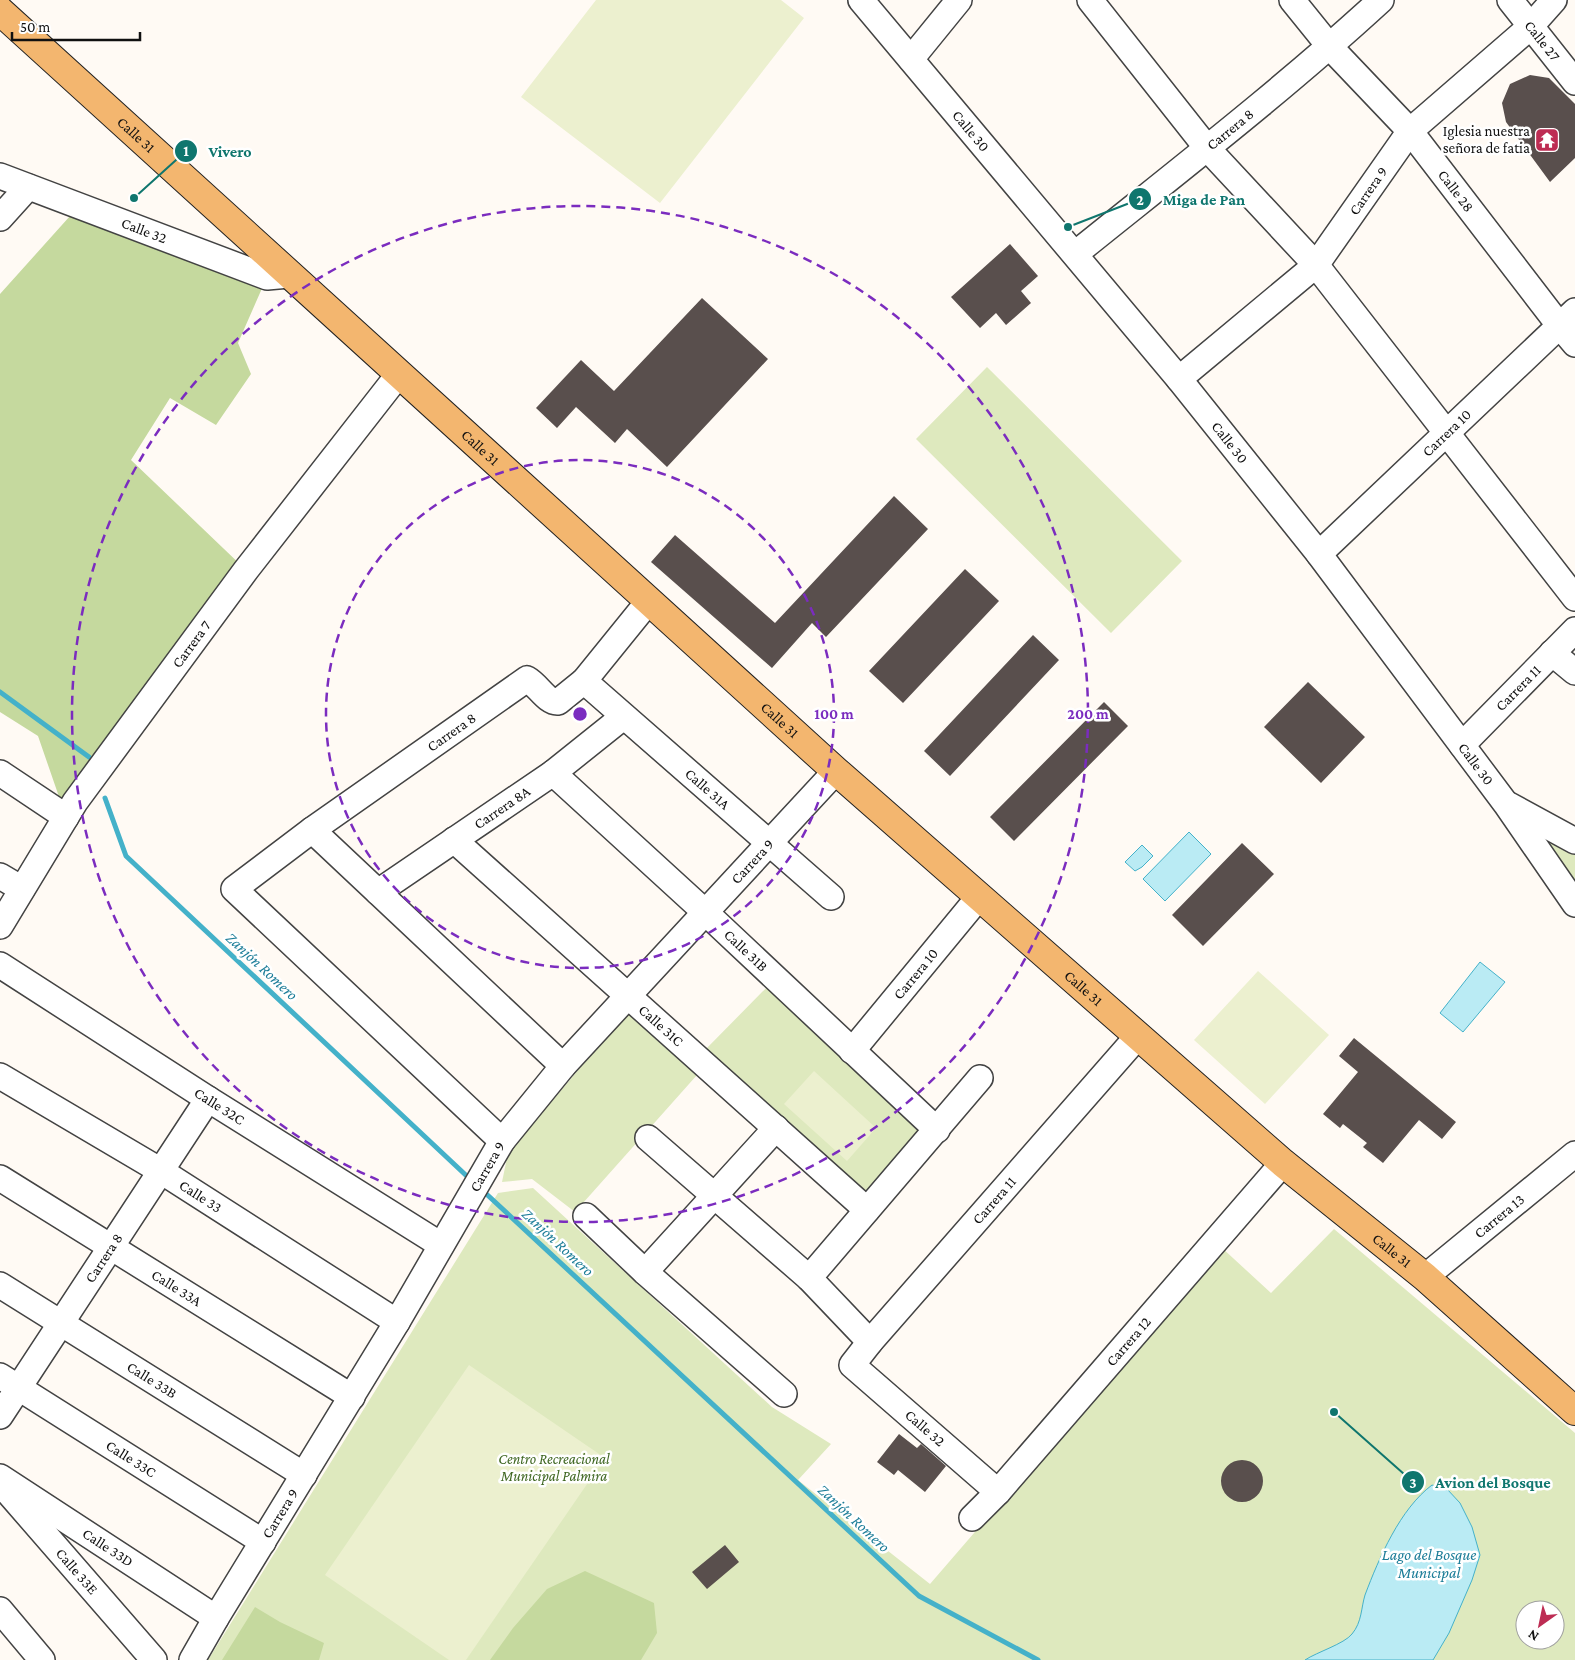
<svg xmlns="http://www.w3.org/2000/svg" width="1575" height="1660" font-family="'Crimson Pro',serif">
<style>
.green{fill:#dee9be;fill-rule:evenodd}
.forest{fill:#c5d99e}
.pitch{fill:#ecf0cf}
.water{fill:#baebf4;stroke:#44b1c9}
.lines{fill:none;stroke-linecap:round;stroke-linejoin:round}
.stream{stroke:#44b1c9;stroke-width:5}
.building{fill:#594f4d}
.minor-casing{stroke:#434343;stroke-width:28}
.major-casing{stroke:#212121;stroke-width:30}
.minor{stroke:#fff;stroke-width:25}
.major{stroke:#f3b66f;stroke-width:28}
.ring{fill:none;stroke:#7b2cbf;stroke-width:2.5;stroke-dasharray:9 6}
.labels{text-anchor:middle;dominant-baseline:central;stroke-width:5;stroke-linejoin:round;paint-order:stroke}
.street-label{font-size:15px;fill:#101010;stroke:#fff}
.poi-label{font-size:15px;fill:#101010;stroke:#fff;text-anchor:end}
.park-label{font-size:15px;font-style:italic;fill:#3f6722;stroke:#fff}
.water-label{font-size:16px;font-style:italic;fill:#1c7d98;stroke:#fff}
.centre{fill:#7b2cbf;stroke:#fff;stroke-width:2.5}
.ring-label{font-size:15px;text-anchor:middle;font-weight:bold;fill:#7b2cbf;stroke:#fff;stroke-width:5;stroke-linejoin:round;paint-order:stroke}
.leader{fill:none;stroke:#0f766e;stroke-width:2}
.callout-dot{fill:#0f766e;stroke:#fff;stroke-width:2}
.mark-label{font-size:15px;text-anchor:middle;font-weight:bold;fill:#fff}
.callout-label{font-size:16px;text-anchor:middle;font-weight:bold;fill:#0f766e;stroke:#fff;stroke-width:5;stroke-linejoin:round;paint-order:stroke}
</style>
<rect width="100%" height="100%" fill="#fffaf4"/>
<!-- green -->
<path class="green" d="M987,367L1182,561L1111,633L916,439Z
M1520,825L1575,852V904Z
M771,983L926,1130L865,1198L702,1053Z
M629,1010L697,1075L575,1212L532,1179L502,1182L508,1153Z
M533,1188L772,1407L831,1444L798,1480L930,1584L1221,1247L1271,1293L1334,1229L1575,1433V1660H208L498,1193ZM1525,1610H1555V1640H1525Z"/>
<!-- forest -->
<path class="forest" d="M79,206L267,277L238,343L251,374L216,425L170,398L131,460L246,570L66,817L38,736L0,712V294Z
M585,1571L654,1603L657,1633L641,1660H490L513,1628L547,1589Z
M255,1607L280,1622L324,1643L319,1660H222Z"/>
<!-- pitch -->
<path class="pitch" d="M596,0H781L804,18L660,203L521,97Z
M1258,971L1329,1035L1265,1104L1194,1040Z
M814,1071L876,1128L847,1161L784,1104Z
M469,1365L605,1458L466,1660H449L325,1575Z"/>
<!-- water -->
<path class="water" d="M1189,832L1211,854L1165,901L1143,879Z
M1142,845L1153,856L1142,867L1135,871L1125,862Z
M1480,962L1505,982L1463,1032L1440,1013Z
M1432,1485L1447,1489L1460,1503L1472,1527L1480,1555L1472,1580L1449,1633L1433,1660H1305C1317,1652 1344,1644 1352,1634C1362,1622 1361,1608 1365,1595C1379,1558 1400,1509 1432,1485Z"/>
<g class="lines">
<!-- stream -->
<path class="stream" d="M0,692L89,757
M105,798L126,856L471,1180
M481,1189L919,1596L1038,1660"/>
</g>
<!-- building -->
<path class="building" d="M1530,75L1549,78L1575,104V158L1550,182L1506,122L1502,103L1510,84Z
M1010,244L1038,276L1021,291L1031,303L1006,325L996,313L980,328L951,297Z
M702,298L768,359L667,467L627,429L615,443L576,407L557,428L536,408L581,360L614,391Z
M894,496L928,529L826,637L812,623L772,668L651,562L675,535L775,623Z
M965,569L999,601L903,703L869,671Z
M1033,635L1059,660L950,776L924,751Z
M1308,682L1365,737L1321,783L1264,727Z
M1104,702L1128,726L1014,841L990,817Z
M1242,843L1274,874L1203,946L1172,915Z
M1354,1038L1456,1122L1442,1139L1419,1120L1383,1163L1363,1147L1367,1143L1343,1124L1340,1128L1323,1114L1358,1072L1339,1056Z
M899,1434L917,1448L921,1444L946,1466L925,1492L898,1470L894,1475L877,1462Z
M1221 1481a21 21 0 1 1 42 0a21 21 0 1 1-42 0Z
M725,1545L739,1562L707,1589L692,1572Z"/>
<g class="lines">
<defs>
<g id="minor">
<path id="s1" d="M861,0L1179,379L1319,554L1506,804L1575,904"/>
<path d="M1090,0L1207,148L1316,265L1575,598"/>
<path id="s2" d="M1292,0L1330,47L1410,131L1559,325L1575,344"/>
<path id="s3" d="M1510,0L1575,82"/>
<path d="M911,59L959,0"/>
<path id="s4" d="M0,176L267,277L289,275"/>
<path d="M0,218L28,187"/>
<path id="s5" d="M1075,254C1178,171 1283,90 1381,0"/>
<path id="s6" d="M1179,379L1316,265L1410,131L1530,27L1554,0"/>
<path id="s7" d="M1319,554L1575,311"/>
<path d="M1552,653L1575,672"/>
<path id="s8" d="M584,681L831,897"/>
<path id="s9" d="M1462,745L1575,630"/>
<path d="M0,773L66,817"/>
<path id="s10" d="M553,773L705,912L937,1130"/>
<path d="M1509,805L1575,841"/>
<path d="M312,830L563,1066"/>
<path id="s11" d="M454,840L867,1210"/>
<path d="M0,876L22,889"/>
<path id="s12" d="M378,892L553,773L623,717"/>
<path id="s13" d="M0,926L75,802L246,570L399,374"/>
<path id="s14" d="M0,965L208,1099L441,1245"/>
<path id="s15" d="M852,1051L979,897"/>
<path id="s16" d="M0,1076L161,1171L397,1322"/>
<path d="M648,1138L809,1278L870,1342"/>
<path id="s17" d="M502,1141L234,889L312,830L527,679C538,685 547,703 558,702L584,681L648,602"/>
<path id="s18" d="M0,1178L352,1397"/>
<path d="M586,1216L645,1272L784,1394"/>
<path d="M645,1272L776,1128"/>
<path id="s19" d="M1425,1277L1575,1154"/>
<path d="M809,1278L980,1078"/>
<path id="s20" d="M0,1285L304,1475"/>
<path id="s21" d="M0,1376L263,1542"/>
<path id="s22" d="M0,1416L208,1099"/>
<path id="s23" d="M0,1477L216,1618"/>
<path id="s24" d="M8,1492L154,1660"/>
<path id="s25" d="M998,1492L852,1365L870,1342L1138,1036"/>
<path id="s26" d="M972,1518L998,1492L1283,1163"/>
<path d="M0,1610L42,1660"/>
<path id="s27" d="M192,1660L216,1618L397,1322L502,1141L563,1066L836,771"/>
</g>
<g id="major">
<path id="s28" d="M0,11L836,771L1283,1163L1425,1277L1575,1411"/>
</g>
</defs>
<!-- minor casing -->
<use href="#minor" class="minor-casing"/>
<!-- major casing -->
<use href="#major" class="major-casing"/>
<!-- minor -->
<use href="#minor" class="minor"/>
<!-- major -->
<use href="#major" class="major"/>
</g>
<!-- distance rings -->
<g class="ring">
<circle cx="580" cy="714" r="254"/>
<circle cx="580" cy="714" r="508"/>
</g>
<!-- icons -->
<defs>
<symbol id="temple-square" viewBox="-11 -11 22 22"><rect x="-9" y="-9" width="18" height="18" rx="4" fill="#bd2c53" stroke="#fff"/><path d="M0-6L5-2H3V0L6.5 2.5H4V6H1.5V3h-3V6H-4V2.5H-6.5L-3 0V-2H-5Z" fill="#fff"/></symbol>
</defs>
<g fill-rule="evenodd">
<use href="#temple-square" x="1533" y="126" width="28" height="28"/>
</g>
<g class="labels">
<!-- street labels -->
<g class="street-label">
<text stroke="none"><textPath href="#s3" startOffset="52">Calle 27</textPath></text>
<text stroke="none"><textPath href="#s5" startOffset="199">Carrera 8</textPath></text>
<text stroke="none"><textPath href="#s1" startOffset="171">Calle 30</textPath></text>
<text stroke="none"><textPath href="#s28" startOffset="184">Calle 31</textPath></text>
<text stroke="none"><textPath href="#s6" startOffset="269">Carrera 9</textPath></text>
<text stroke="none"><textPath href="#s2" startOffset="252">Calle 28</textPath></text>
<text stroke="none"><textPath href="#s4" startOffset="154">Calle 32</textPath></text>
<text stroke="none"><textPath href="#s7" startOffset="176">Carrera 10</textPath></text>
<text stroke="none"><textPath href="#s1" startOffset="576">Calle 30</textPath></text>
<text stroke="none"><textPath href="#s28" startOffset="649">Calle 31</textPath></text>
<text stroke="none"><textPath href="#s13" startOffset="341">Carrera 7</textPath></text>
<text stroke="none"><textPath href="#s9" startOffset="80">Carrera 11</textPath></text>
<text stroke="none"><textPath href="#s28" startOffset="1054">Calle 31</textPath></text>
<text stroke="none"><textPath href="#s17" startOffset="636">Carrera 8</textPath></text>
<text stroke="none"><textPath href="#s1" startOffset="981">Calle 30</textPath></text>
<text stroke="none"><textPath href="#s8" startOffset="164">Calle 31A</textPath></text>
<text stroke="none"><textPath href="#s12" startOffset="150">Carrera 8A</textPath></text>
<text stroke="none"><textPath href="#s27" startOffset="980">Carrera 9</textPath></text>
<text stroke="none"><textPath href="#s10" startOffset="262">Calle 31B</textPath></text>
<text stroke="none"><textPath href="#s15" startOffset="100">Carrera 10</textPath></text>
<text stroke="none"><textPath href="#s28" startOffset="1459">Calle 31</textPath></text>
<text stroke="none"><textPath href="#s11" startOffset="278">Calle 31C</textPath></text>
<text stroke="none"><textPath href="#s14" startOffset="261">Calle 32C</textPath></text>
<text stroke="none"><textPath href="#s27" startOffset="575">Carrera 9</textPath></text>
<text stroke="none"><textPath href="#s16" startOffset="234">Calle 33</textPath></text>
<text stroke="none"><textPath href="#s25" startOffset="411">Carrera 11</textPath></text>
<text stroke="none"><textPath href="#s19" startOffset="96">Carrera 13</textPath></text>
<text stroke="none"><textPath href="#s28" startOffset="1864">Calle 31</textPath></text>
<text stroke="none"><textPath href="#s22" startOffset="189">Carrera 8</textPath></text>
<text stroke="none"><textPath href="#s18" startOffset="208">Calle 33A</textPath></text>
<text stroke="none"><textPath href="#s26" startOffset="236">Carrera 12</textPath></text>
<text stroke="none"><textPath href="#s20" startOffset="179">Calle 33B</textPath></text>
<text transform="translate(925 1428) rotate(41)">Calle 32</text>
<text stroke="none"><textPath href="#s21" startOffset="155">Calle 33C</textPath></text>
<text stroke="none"><textPath href="#s27" startOffset="171">Carrera 9</textPath></text>
<text stroke="none"><textPath href="#s23" startOffset="129">Calle 33D</textPath></text>
<text stroke="none"><textPath href="#s24" startOffset="105">Calle 33E</textPath></text>
</g>
<!-- poi labels -->
<g class="poi-label">
<text x="1530" y="131">Iglesia nuestra<tspan x="1530" dy="17">señora de fatia</tspan></text>
</g>
<!-- park labels -->
<g class="park-label">
<text x="554" y="1459">Centro Recreacional<tspan x="554" dy="17">Municipal Palmira</tspan></text>
</g>
<!-- water labels -->
<g class="water-label">
<text transform="translate(262 966) rotate(43)">Zanjón Romero</text>
<text transform="translate(558 1242) rotate(43)">Zanjón Romero</text>
<text transform="translate(854 1518) rotate(43)">Zanjón Romero</text>
<text x="1429" y="1554">Lago del Bosque<tspan x="1429" dy="18">Municipal</tspan></text>
</g>
</g>
<circle cx="580" cy="714" r="8" class="centre"/>
<g class="ring-label">
<text x="834" y="719">100 m</text>
<text x="1088" y="719">200 m</text>
</g>
<!-- callouts -->
<path class="leader" d="M134 198L186 151M1068 227L1140 199M1334 1412L1413 1482"/>
<g class="callout-dot">
<circle cx="134" cy="198" r="5"/>
<circle cx="1068" cy="227" r="5"/>
<circle cx="1334" cy="1412" r="5"/>
<circle cx="186" cy="151" r="12"/>
<circle cx="1140" cy="199" r="12"/>
<circle cx="1413" cy="1482" r="12"/>
</g>
<g class="mark-label">
<text x="186" y="156">1</text>
<text x="1140" y="205">2</text>
<text x="1413" y="1488">3</text>
</g>
<g class="callout-label">
<text x="230" y="157">Vivero</text>
<text x="1204" y="205">Miga de Pan</text>
<text x="1493" y="1488">Avion del Bosque</text>
</g>
<!-- north arrow -->
<g transform="translate(1540 1625) rotate(213)"><circle r="24" fill="#ffffff" stroke="#9f9f9f"/>
<path d="M0-4L9 19L0 12L-9 19Z" fill="#bd2c53"/>
<text y="-8" font-size="14" font-weight="bold" text-anchor="middle" fill="#101010">N</text>
</g>
<!-- scale -->
<path d="M12 32v8h128v-8" fill="none" stroke="#101010" stroke-width="2.5"/>
<text x="20" y="32" font-size="15" fill="#101010" stroke="#ffffff" stroke-width="4" paint-order="stroke">50 m</text>
</svg>
